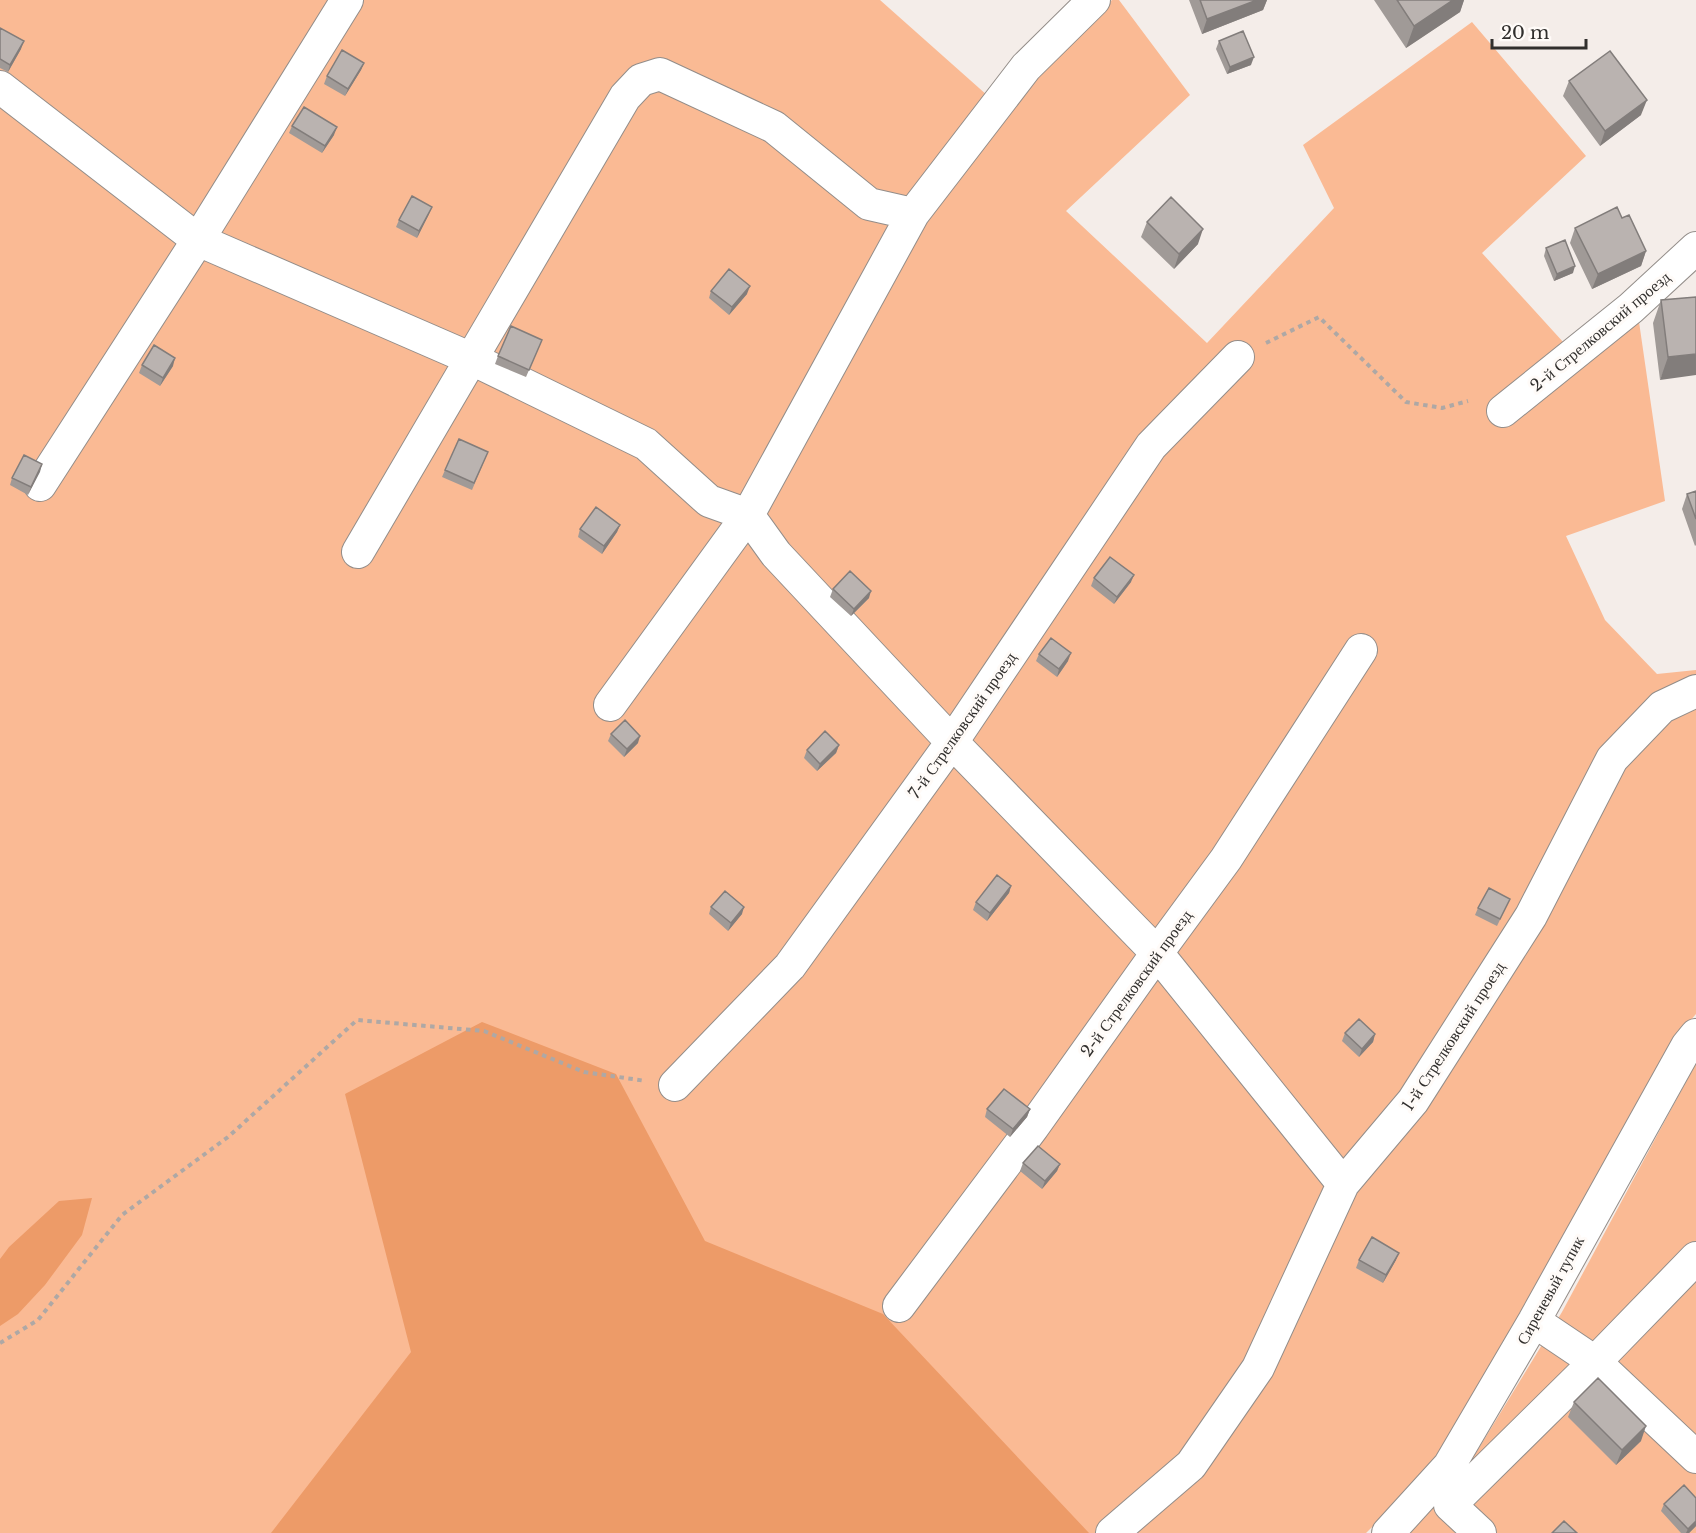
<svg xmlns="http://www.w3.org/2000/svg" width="1696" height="1533" font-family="'Libre Baskerville',serif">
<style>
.green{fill:#faba94}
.forest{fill:#ed9b68}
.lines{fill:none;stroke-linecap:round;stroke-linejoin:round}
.minor-casing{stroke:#938d89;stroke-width:34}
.path{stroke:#aea8a5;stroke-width:4;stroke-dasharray:4.5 4.5;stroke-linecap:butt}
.minor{stroke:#fff;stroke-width:32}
.wall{fill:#a09a97}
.shaded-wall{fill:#827d7b}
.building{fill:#bab3b0;stroke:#827d7b;stroke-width:1.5}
.labels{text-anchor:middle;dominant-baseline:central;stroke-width:6;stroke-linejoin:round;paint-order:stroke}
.street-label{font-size:16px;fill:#312f2d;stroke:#fffbf8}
</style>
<rect width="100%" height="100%" fill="#f4ede9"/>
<!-- green -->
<path class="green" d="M0,0H880L988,96L1036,74L1112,0H1119L1190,95L1066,211L1207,343L1334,208L1303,145L1472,22L1586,156L1482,253L1564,343L1638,315L1665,501L1566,536L1605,620L1657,674L1696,670V1014L1682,1030L1438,1462L1366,1533H0Z
M1696,1063V1533H1410L1463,1474L1562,1312Z"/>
<!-- forest -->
<path class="forest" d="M482,1022L616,1074L705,1241L883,1314L1089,1533H271L411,1352L345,1094Z
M92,1198L82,1235L45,1285L18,1314L0,1326V1259L9,1247L59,1201Z"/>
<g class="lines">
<defs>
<path id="minor" d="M0,87L198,240L472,359L646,444L709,501L748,515L776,554L952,742L1157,953L1343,1184
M1503,411L1631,308L1696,248
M40,485L198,240L347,0
M358,552L625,97L641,80L660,74L774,127L869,204L913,214
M610,705L748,515L913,214L1026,67L1094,0
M675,1085L790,966L952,742L1151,446L1238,357
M899,1306L1033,1127L1157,953L1226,859L1361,650
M1534,1321L1595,1362L1696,1457
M1112,1533L1191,1465L1258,1368L1343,1184L1413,1101L1531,916L1612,759L1662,707L1696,691
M1388,1533L1449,1466L1534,1321L1687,1046L1696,1035
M1480,1533L1450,1505L1595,1362L1696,1258"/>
</defs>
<!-- minor casing -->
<use href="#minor" class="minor-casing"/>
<!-- path -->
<path class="path" d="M1266,343L1319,317L1406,402L1442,408L1468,401
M0,1343L38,1320L122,1215L228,1137L357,1020L484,1031L584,1072L646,1081"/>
<!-- minor -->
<use href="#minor" class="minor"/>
</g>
<!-- wall -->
<path class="wall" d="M1189,0H1267L1263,10L1202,34Z
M1374,0H1464L1460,12L1406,48Z
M0,28L21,49L8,72L0,68Z
M1219,41L1251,65L1227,74L1216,49Z
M364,63L361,70L345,96L324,84L327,76Z
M1569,81L1641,115L1600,146L1563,96Z
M292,126L334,135L322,153L289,133Z
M429,214L417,238L396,227L399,220Z
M1622,218L1646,251L1641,266L1592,289L1570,243L1575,228Z
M1147,222L1198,244L1174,269L1141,237Z
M1546,248L1573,273L1554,281L1544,256Z
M711,291L747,294L729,315L709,298Z
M1696,297L1660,380L1653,323L1661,300Z
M542,340L526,377L495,364L498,356Z
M142,365L173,366L160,386L139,373Z
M488,452L472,490L442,477L445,470Z
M42,464L28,495L10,485L12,478Z
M1696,491V545L1695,546L1682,509L1687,494Z
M620,525L617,532L602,554L578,537L580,529Z
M1094,578L1131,582L1114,604L1091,586Z
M833,589L869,598L851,616L830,597Z
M1039,654L1068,661L1057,677L1036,661Z
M611,734L638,743L624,757L608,741Z
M839,745L836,753L817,771L804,758L807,750Z
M1011,886L1009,893L987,921L973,910L976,902Z
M1510,899L1497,926L1475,915L1478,908Z
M711,907L742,914L728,931L709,914Z
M1345,1033L1375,1034L1373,1042L1359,1057L1342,1041Z
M987,1109H1030L1027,1117L1010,1137L985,1117Z
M1023,1163L1060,1164L1057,1171L1042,1189L1020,1171Z
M1359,1260H1396L1383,1283L1356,1268Z
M1574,1402L1641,1441L1616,1465L1568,1417Z
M1696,1498V1526L1689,1533H1681L1661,1511L1664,1504Z"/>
<!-- shaded-wall -->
<path class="shaded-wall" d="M1257,0H1267L1263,10L1202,34L1207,19Z
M1453,0H1464L1460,12L1406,48L1414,26Z
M24,41L21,49L8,72L10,65Z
M1254,57L1251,65L1227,74L1230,67Z
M364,63L361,70L345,96L348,89Z
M1647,100L1641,115L1600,146L1605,131Z
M337,127L334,135L322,153L325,146Z
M432,207L429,214L417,238L419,231Z
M1203,229L1198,244L1174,269L1179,254Z
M1646,251L1641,266L1592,289L1598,274Z
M1575,266L1573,273L1554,281L1557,274Z
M750,286L747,294L729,315L732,307Z
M1696,354V375L1660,380L1668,357Z
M175,358L173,366L160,386L163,378Z
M42,464L40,472L28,495L31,487Z
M620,525L617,532L602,554L604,546Z
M1134,575L1131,582L1114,604L1117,597Z
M871,591L869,598L851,616L854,609Z
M1071,653L1068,661L1057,677L1059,669Z
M640,736L638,743L624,757L627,749Z
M839,745L836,753L817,771L820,764Z
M1011,886L1009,893L987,921L990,913Z
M744,907L742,914L728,931L731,923Z
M1375,1034L1373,1042L1359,1057L1362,1049Z
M1030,1109L1027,1117L1010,1137L1013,1129Z
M1060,1164L1057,1171L1042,1189L1045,1181Z
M1399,1253L1396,1260L1383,1283L1386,1275Z
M1646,1426L1641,1441L1616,1465L1622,1450Z
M1696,1521V1526L1689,1533H1686L1688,1529Z"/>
<!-- building -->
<path class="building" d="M1200,0H1257L1207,19Z
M1397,0H1453L1414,26Z
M0,28L24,41L10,65L0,59Z
M1243,31L1254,57L1230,67L1219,41Z
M342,50L364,63L348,89L327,76Z
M1610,51L1647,100L1605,131L1569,81Z
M304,107L337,127L325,146L292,126Z
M412,196L432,207L419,231L399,220Z
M1171,197L1203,229L1179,254L1147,222Z
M1617,207L1622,218L1629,215L1646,251L1598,274L1575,228Z
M1565,240L1575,266L1557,274L1546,248Z
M729,269L750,286L732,307L711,291Z
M1696,297V354L1668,357L1661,300Z
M511,326L542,340L529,370L498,356Z
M154,345L175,358L163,378L142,365Z
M459,439L488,452L474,483L445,470Z
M24,455L42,464L31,487L12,478Z
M1696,491V519L1687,494Z
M596,507L620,525L604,546L580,529Z
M1110,557L1134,575L1117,597L1094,578Z
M850,571L871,591L854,609L833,589Z
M1051,638L1071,653L1059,669L1039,654Z
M625,720L640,736L627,749L611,734Z
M825,731L839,745L820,764L807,750Z
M997,875L1011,886L990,913L976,902Z
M1489,888L1510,899L1500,919L1478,908Z
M725,891L744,907L731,923L711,907Z
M1359,1019L1375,1034L1362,1049L1345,1033Z
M1004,1089L1030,1109L1013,1129L987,1109Z
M1038,1146L1060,1164L1045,1181L1023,1163Z
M1372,1237L1399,1253L1386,1275L1359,1260Z
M1598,1378L1646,1426L1622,1450L1574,1402Z
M1684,1485L1696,1498V1521L1688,1529L1664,1504Z
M1564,1521L1577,1533H1552Z"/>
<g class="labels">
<!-- street labels -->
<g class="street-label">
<text transform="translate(1600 331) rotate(-40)">2-й Стрелковский проезд</text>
<text transform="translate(962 725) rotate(-55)">7-й Стрелковский проезд</text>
<text transform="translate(1136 983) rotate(-54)">2-й Стрелковский проезд</text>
<text transform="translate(1453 1036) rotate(-57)">1-й Стрелковский проезд</text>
<text transform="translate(1550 1290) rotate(-61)">Сиреневый тупик</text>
</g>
</g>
<!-- scale -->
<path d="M1492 39v9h94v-9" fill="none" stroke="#312f2d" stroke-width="3"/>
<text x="1501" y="39" font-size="18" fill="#312f2d" stroke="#fffbf8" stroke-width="4.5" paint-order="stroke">20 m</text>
</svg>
